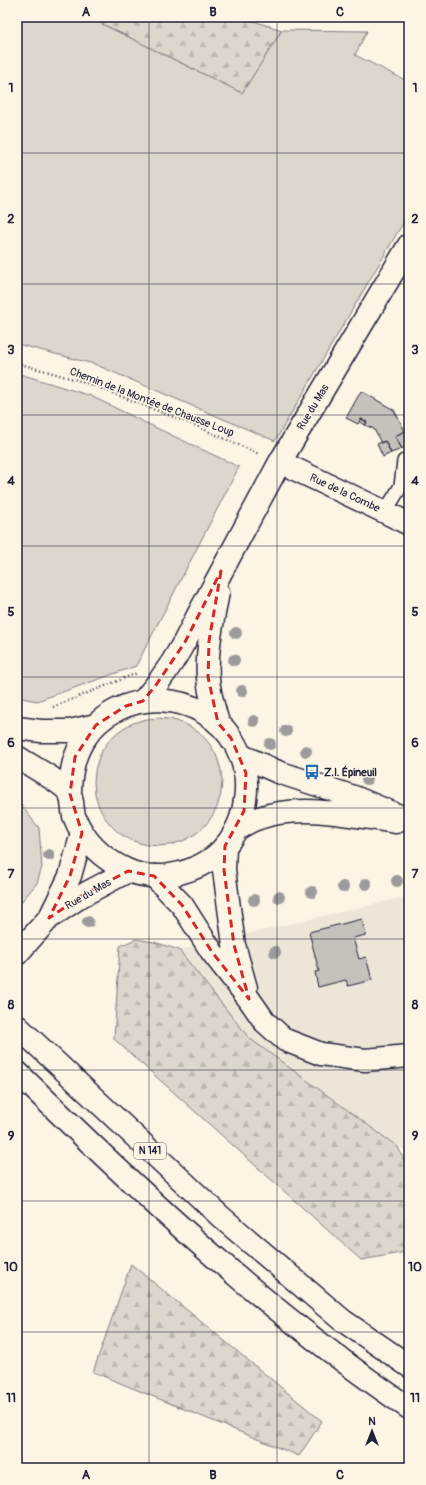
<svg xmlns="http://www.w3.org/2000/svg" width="426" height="1485" font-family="Pangolin,sans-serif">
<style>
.built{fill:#ece5d8}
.green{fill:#dcd6cc;stroke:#7f7c84}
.forest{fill:url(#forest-firs);stroke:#7f7c84}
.building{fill:#c6c1bb;stroke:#22223b}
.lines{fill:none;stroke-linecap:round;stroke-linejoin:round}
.service-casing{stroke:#22223b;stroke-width:16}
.minor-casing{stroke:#22223b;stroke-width:25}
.tertiary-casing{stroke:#22223b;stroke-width:25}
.trunk-casing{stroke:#22223b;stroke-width:25}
.path{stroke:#22223b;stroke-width:2.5;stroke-dasharray:1 3;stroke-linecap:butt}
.service{stroke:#fcf5e5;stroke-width:13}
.minor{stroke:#fcf5e5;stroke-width:22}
.tertiary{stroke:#fcf5e5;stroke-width:22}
.trunk{stroke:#fcf5e5;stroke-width:22}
.tree{fill:#9d9a9b}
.marked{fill:none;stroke:#d62828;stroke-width:3;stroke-dasharray:8 5;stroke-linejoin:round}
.grid{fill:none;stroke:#22223b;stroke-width:1;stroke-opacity:0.55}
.labels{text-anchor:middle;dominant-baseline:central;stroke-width:3;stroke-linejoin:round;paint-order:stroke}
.shield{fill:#fcf5e5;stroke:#63616e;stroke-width:1}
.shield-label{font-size:10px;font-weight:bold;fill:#22223b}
.street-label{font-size:11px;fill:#22223b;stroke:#fcf5e5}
.poi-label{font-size:11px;font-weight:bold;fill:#22223b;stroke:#fcf5e5;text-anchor:start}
.neatline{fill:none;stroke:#22223b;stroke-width:1.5}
.grid-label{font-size:13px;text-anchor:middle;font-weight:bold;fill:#22223b}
</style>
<defs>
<pattern id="forest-firs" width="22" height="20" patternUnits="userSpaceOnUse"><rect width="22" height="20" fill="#dcd6cc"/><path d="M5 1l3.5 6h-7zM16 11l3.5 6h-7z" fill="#bcb7b0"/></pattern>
</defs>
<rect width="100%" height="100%" fill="#fcf5e5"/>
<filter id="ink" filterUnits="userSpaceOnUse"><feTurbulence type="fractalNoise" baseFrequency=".025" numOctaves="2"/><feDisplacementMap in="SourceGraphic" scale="8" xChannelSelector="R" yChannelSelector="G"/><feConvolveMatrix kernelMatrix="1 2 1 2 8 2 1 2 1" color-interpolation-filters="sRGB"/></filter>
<g filter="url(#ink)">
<!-- built -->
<path class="built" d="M409,896V1154L249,1038L179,950Z"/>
<!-- green -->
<path class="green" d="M17,17H88L242,93L282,30L367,31L355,55L409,82V213L275,441L94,364L17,344Z
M17,373L91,396L146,423L239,467L136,666L37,701L17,697Z
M94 782a64 64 0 1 1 128 0a64 64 0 1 1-128 0Z
M17,800L39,828L42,867L37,883L17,907Z"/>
<!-- forest -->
<path class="forest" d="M88,17H240L282,30L242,93Z
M136,939L154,942L179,950L249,1038L398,1147L409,1172V1254L406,1252L361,1260L114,1039L120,946Z
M131,1264L322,1421L299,1456L93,1372Z"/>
<!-- building -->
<path class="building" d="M361,391L394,410L405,431L395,436L402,449L391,453L385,441L381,443L374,429L365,425L367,422L361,419L358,424L346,418Z
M361,419L367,422L365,425L359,421Z
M405,431L409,440V445L402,449L395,436Z
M385,441L391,453L383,457L377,444Z
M362,919L366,935L353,938L359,959L366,957L372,980L348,986L346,980L318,987L315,972L319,971L309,932Z"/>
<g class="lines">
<defs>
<path id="service" d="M385,512L401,486L404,461"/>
<path id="minor" d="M280,462L385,512L409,524
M218,592C213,620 206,649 208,678C209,693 214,708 218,723
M143,701C165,676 182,649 196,619L280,462L409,245
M225,846L224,870L234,945L246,988
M154,876L182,905L212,952L249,999L265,1022L285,1040L321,1054L365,1060L409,1056
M50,917L70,876L82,833
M17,954L49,918L83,895L128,871"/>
<path id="tertiary" d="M17,728L41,731H70L96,725
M240,755L278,772L354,797L409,820
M17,757C28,764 65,784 70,794C73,801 72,809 74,816C84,842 102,859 127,870C153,882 186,875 210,860C230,846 242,824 245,800C248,781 245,763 236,746C205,688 118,684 83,741C73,757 70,775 70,794
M237,829C244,825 251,820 259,818C303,803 351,816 396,822"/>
<path id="trunk" d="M17,1026L221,1217L342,1320L409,1366
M17,1072C140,1193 266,1311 409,1408"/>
</defs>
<!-- service casing -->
<use href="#service" class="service-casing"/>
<!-- minor casing -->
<use href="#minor" class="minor-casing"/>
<!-- tertiary casing -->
<use href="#tertiary" class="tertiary-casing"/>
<!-- trunk casing -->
<use href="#trunk" class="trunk-casing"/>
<!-- path -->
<path class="path" d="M17,363L84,382L194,425L259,454
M53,707L137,673"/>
<!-- service -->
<use href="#service" class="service"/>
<!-- minor -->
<use href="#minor" class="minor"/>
<!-- tertiary -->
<use href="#tertiary" class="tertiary"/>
<!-- trunk -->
<use href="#trunk" class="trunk"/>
</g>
<!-- trees -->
<g class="tree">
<circle cx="236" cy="633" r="6"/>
<circle cx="234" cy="660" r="6"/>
<circle cx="242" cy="691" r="6"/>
<circle cx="254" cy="721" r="6"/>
<circle cx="286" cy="731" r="6"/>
<circle cx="270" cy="744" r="6"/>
<circle cx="306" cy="751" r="6"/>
<circle cx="367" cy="779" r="6"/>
<circle cx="49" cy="855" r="6"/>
<circle cx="397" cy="881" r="6"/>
<circle cx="366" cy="884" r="6"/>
<circle cx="343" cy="887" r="6"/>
<circle cx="312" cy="892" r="6"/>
<circle cx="279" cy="897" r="6"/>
<circle cx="254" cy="900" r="6"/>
<circle cx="88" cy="922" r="6"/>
<circle cx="275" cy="952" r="6"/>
</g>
</g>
<!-- marked area -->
<path class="marked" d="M221,571L209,641L208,677L218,723L231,738L246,773L244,811L225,846L224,870L234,945L249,999L212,952L182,905L154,876L128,871L83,895L49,918L70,876L82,833L70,794L75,757L96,725L126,706L143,701L156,685L185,642Z"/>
<!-- grid -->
<path class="grid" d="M149,17V1468M277,17V1468M17,153H409M17,284H409M17,415H409M17,546H409M17,677H409M17,808H409M17,939H409M17,1070H409M17,1201H409M17,1332H409"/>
<!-- icons -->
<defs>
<symbol id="bus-bare" viewBox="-9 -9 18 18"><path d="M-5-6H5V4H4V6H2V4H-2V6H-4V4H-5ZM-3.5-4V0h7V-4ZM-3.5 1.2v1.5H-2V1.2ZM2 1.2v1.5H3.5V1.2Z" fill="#1f6fb2" stroke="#fcf5e5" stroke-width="2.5" paint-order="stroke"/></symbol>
</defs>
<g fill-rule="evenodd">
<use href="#bus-bare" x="301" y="761" width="22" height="22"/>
</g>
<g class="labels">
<!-- shield labels -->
<rect class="shield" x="134" y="1143" width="32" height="16" rx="3"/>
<g class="shield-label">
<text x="150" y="1151">N 141</text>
</g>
<!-- street labels -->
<g class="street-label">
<text transform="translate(152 402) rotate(21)">Chemin de la Montée de Chausse Loup</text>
<text transform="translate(313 407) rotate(-59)">Rue du Mas</text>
<text transform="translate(345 493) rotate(25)">Rue de la Combe</text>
<text transform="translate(88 894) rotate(-30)">Rue du Mas</text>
</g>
<!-- poi labels -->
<g class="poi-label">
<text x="324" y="772">Z.I. Épineuil</text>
</g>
</g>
<!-- margin -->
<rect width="426" height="1485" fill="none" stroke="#fcf5e5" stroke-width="44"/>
<!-- north arrow -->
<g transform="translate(372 1431)" stroke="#fcf5e5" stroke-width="3" paint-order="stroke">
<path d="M0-3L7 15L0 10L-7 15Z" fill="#22223b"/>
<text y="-6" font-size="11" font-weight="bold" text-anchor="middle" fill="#22223b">N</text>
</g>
<rect x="22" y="22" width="382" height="1441" class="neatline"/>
<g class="grid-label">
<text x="86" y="16">A</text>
<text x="213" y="16">B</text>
<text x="340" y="16">C</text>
<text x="11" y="92">1</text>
<text x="415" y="92">1</text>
<text x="11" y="223">2</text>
<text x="415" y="223">2</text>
<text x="11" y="354">3</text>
<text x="415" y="354">3</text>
<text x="11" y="485">4</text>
<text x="415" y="485">4</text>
<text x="11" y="616">5</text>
<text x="415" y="616">5</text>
<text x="11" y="747">6</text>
<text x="415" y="747">6</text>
<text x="11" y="878">7</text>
<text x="415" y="878">7</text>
<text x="11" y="1009">8</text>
<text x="415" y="1009">8</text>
<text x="11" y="1140">9</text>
<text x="415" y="1140">9</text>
<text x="11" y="1271">10</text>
<text x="415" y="1271">10</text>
<text x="11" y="1402">11</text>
<text x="415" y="1402">11</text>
<text x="86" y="1479">A</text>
<text x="213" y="1479">B</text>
<text x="340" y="1479">C</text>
</g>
</svg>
